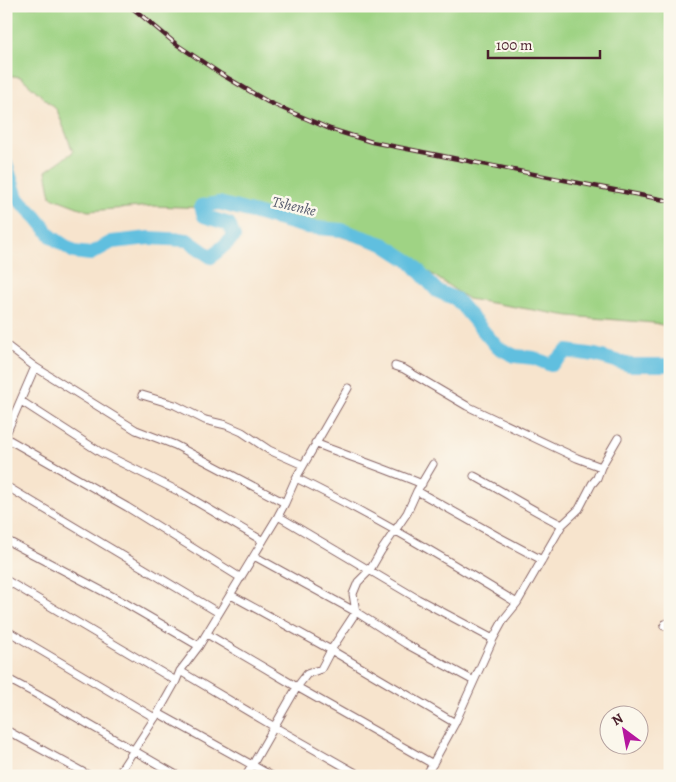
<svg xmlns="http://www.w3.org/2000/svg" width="676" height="782" font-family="Alegreya,serif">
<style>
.green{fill:#9fd384;stroke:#747958}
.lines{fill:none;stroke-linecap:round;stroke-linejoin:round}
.river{stroke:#61bfdf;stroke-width:14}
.minor-casing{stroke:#876464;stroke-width:9}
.minor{stroke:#fff;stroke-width:7}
.rail-casing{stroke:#4a1f2b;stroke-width:4.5}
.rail{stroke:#fbf7ec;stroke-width:2.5;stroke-dasharray:8;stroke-linecap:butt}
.labels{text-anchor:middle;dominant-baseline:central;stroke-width:5;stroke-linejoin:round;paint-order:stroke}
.water-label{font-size:15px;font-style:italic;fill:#52576a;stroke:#fbf7ec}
</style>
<rect width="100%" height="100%" fill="#fbf7ec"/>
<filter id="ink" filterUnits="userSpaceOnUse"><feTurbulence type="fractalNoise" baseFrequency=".02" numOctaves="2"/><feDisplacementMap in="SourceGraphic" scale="10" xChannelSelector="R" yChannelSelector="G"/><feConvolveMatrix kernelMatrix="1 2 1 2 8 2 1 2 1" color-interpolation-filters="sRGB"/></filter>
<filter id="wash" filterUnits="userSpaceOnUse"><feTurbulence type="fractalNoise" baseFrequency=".0096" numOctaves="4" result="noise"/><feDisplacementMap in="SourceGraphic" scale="20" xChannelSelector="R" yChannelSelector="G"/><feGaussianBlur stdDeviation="1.12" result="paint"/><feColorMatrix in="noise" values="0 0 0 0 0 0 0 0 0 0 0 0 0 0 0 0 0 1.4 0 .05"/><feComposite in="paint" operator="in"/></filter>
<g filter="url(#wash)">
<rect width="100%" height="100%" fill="#f7e4cd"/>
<!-- green -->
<path class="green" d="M6,6H670V327L654,323L569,316L468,299L410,259L287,219L209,208L153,206L88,211L51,197L46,171L73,152L57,110L21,77L6,75Z"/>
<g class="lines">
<!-- river -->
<path class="river" d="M6,164L17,198L36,217L52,237L74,252L90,254L112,242L149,238L187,240L211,257L234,237L229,224L204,216L201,206L219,203L306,227L342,230L383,244L411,262L437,291L456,299L497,347L515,356L534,358L551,365L567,351L595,355L630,365H670"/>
</g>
</g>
<g filter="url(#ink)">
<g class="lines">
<defs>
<path id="minor" d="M6,345L35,367L136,430L175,445L285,503
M395,366L404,369L467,406L577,458L601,467L597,478L592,484L579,509L562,525L517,603L504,619L493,639L455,723L426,776
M142,395L175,405L205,420L226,425L242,432L269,450L303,465
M21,401L100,452L180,492L263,541
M6,434L35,367
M6,438L127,507L241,578
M315,443C350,457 386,469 422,484
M601,467L618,438
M474,476C504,492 532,510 562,525
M296,478C372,515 444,558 517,603
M6,486L219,613
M417,491L497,536L542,560
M278,516L418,599L493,639
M6,540L125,603L199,646
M254,556L356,612L406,644L474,681
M6,580L176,681
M231,595L331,650L455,723
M664,626L665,624L670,622
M6,630L155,718
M207,634L297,687L433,764
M180,671L273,726L361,776
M6,678L36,694L178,776
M158,713L272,776
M6,730L90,776
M6,774L9,776
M117,776L158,713L176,681L180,671L199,646L278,516L285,503L296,478L348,388
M246,776L297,687L307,674L321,669L331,650L356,612L353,594L358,582L370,570L381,551L407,513L417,491L433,464"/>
</defs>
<!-- minor casing -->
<use href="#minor" class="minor-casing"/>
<!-- minor -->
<use href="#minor" class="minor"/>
<defs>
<path id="rail" d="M130,6L176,44L221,74L268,102L330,129L372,142L670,201"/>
</defs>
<!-- rail casing -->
<use href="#rail" class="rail-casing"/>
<!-- rail -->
<use href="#rail" class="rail"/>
</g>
</g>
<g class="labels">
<!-- water labels -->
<g class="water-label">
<text transform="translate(294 206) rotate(13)">Tshenke</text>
</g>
</g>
<!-- margin -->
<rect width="676" height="782" fill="none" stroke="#fbf7ec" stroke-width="25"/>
<!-- north arrow -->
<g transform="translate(624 730) rotate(328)"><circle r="24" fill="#fbf7ec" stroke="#b4a19f"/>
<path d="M0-4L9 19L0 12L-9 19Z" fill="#b5179e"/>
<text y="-8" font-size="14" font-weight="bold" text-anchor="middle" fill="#4a1f2b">N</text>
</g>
<!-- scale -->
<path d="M488 50v8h112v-8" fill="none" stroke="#4a1f2b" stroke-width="2.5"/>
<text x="496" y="50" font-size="15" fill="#4a1f2b" stroke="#fbf7ec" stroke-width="4" paint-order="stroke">100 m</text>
</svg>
